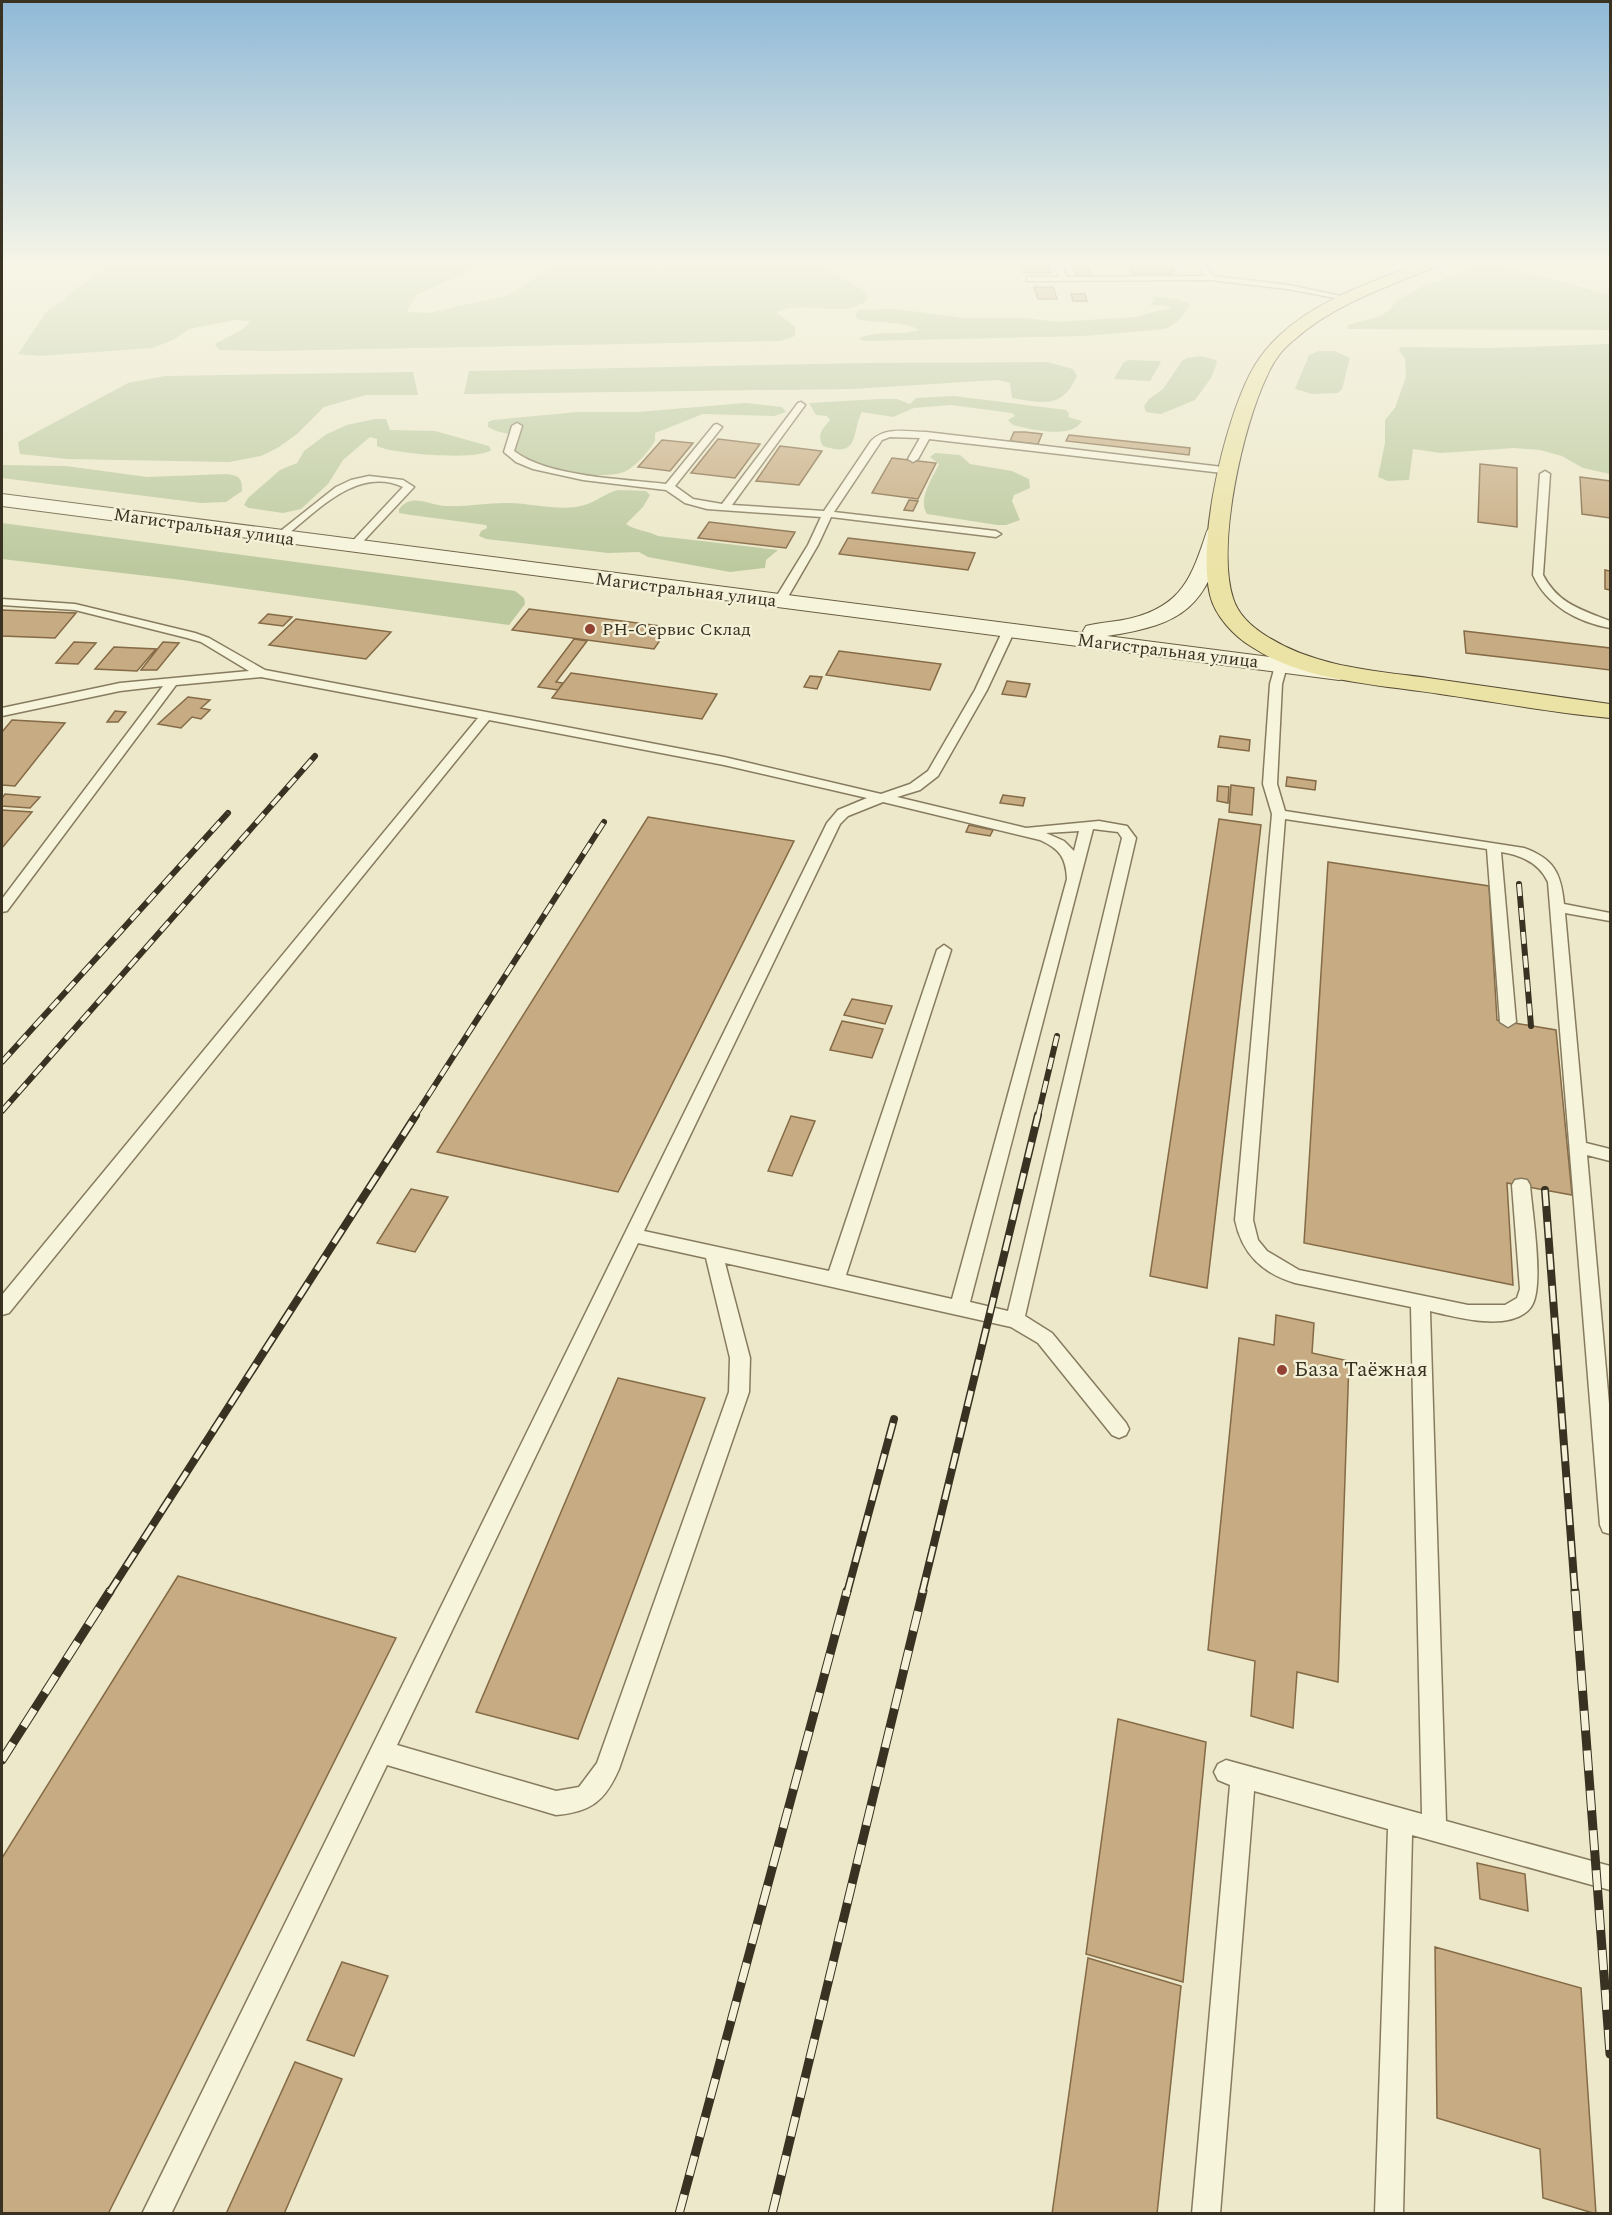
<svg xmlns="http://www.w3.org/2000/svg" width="1612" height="2215" font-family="Spectral,serif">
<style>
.green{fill:#bcc99e}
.building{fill:#c7ab82;stroke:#846a46;stroke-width:1.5}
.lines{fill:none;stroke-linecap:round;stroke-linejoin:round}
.lane-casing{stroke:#877b5f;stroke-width:3}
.secondary-casing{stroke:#695d42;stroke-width:2}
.primary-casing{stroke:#554933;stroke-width:2}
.lane{fill:#f7f4dc;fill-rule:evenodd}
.secondary{fill:#f7f4dc;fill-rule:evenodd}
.primary{fill:#ebe2a5;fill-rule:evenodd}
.rail-far2-casing{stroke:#393121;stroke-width:6}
.rail-far1-casing{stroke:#393121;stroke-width:8}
.rail-casing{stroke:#393121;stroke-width:9}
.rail-far2{stroke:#f4f1d8;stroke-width:4;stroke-dasharray:12;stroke-linecap:butt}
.rail-far1{stroke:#f4f1d8;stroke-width:5;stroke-dasharray:16;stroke-linecap:butt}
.rail{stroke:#f4f1d8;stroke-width:7;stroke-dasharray:20;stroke-linecap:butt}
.poi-dot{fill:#924333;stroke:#f4f1d8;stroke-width:2}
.labels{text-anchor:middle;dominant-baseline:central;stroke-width:4.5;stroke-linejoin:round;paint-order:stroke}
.far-street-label{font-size:18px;fill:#393121;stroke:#f4f1d8}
.far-poi-label{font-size:18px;fill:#393121;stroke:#f4f1d8;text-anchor:start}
.poi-label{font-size:21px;fill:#393121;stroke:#f4f1d8;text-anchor:start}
</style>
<rect width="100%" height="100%" fill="#ece8c9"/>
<!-- green -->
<path class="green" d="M121,259H488L479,267L416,295L407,312L429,313L509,295L565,259H647V265L663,269L675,259H824L822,267C836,278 854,282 867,294V301C839,319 805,299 776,312L795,327V336L780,341L270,351L219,350L215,344L243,329L250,321L235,320L189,329L173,340L152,348L40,356L18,354L47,311L62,301L92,277Z
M1482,265H1498L1610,295V330L1347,329L1348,325L1380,316L1390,310L1396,301L1422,287Z
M1153,297L1176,299L1190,304C1184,315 1177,324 1165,329L1084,336L866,341L860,340V338C879,330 900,336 919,330C903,320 876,324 857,319L856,314L858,310L894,309L964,318H1025L1058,322L1134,317L1171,308L1169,306L1149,305L1154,302Z
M1610,344V474L1583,468L1562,456L1540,450L1514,448L1441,453L1413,449L1409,480L1388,481L1378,477L1385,443V420L1395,408L1406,377L1405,359L1399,350L1401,347L1493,348Z
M1319,351H1334L1350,358L1342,389L1338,393L1312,394L1295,389L1309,355Z
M1201,356L1216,360L1217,363L1211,378L1195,400L1161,414L1146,412L1144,406L1149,399L1163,389L1182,361L1187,358Z
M1128,360L1159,361L1161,362L1150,381L1114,379L1123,363Z
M1047,362L1073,369L1077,376C1062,409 1044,403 1012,398L1010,383L998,380L851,389L464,394L469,371L864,363Z
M413,372L418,395H366L324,407L297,434L279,447L261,456L229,462L68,459L20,454L18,442L128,383L165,376Z
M954,396L1066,410L1069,414L1068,417L1082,421C1071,440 1031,429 1013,425L1008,420L1015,416L1012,413L951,405L914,408L893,417L862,412C851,432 861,459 823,446C816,434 823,429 830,420L827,416L816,415L809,403L879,399H897L910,404L916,398Z
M745,403L782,407L786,412L774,416L703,414L655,433V441C648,452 637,465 626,471C605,482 526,469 514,449L518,436L496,431L488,427V422L493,420L578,412H637Z
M375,419H386L390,430L435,431L489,446L491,450C479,461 392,454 377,446V439L370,437L343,460L328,484L301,509L283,513L249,508L244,505L248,498L280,470L297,463L304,451L327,434L347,425Z
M935,453L960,455L970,464L1012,471L1029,479L1030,488L1014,495L1012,501L1020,520L1006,525H997L927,514C917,500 933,477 939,464L930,457Z
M2,465L66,466L147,477L227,474C240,476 242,478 242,491L226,502L201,503L2,478Z
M618,490L646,491L650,495L643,507L626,524C634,530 648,531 658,536L778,550L766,560L765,568L730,572L648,557L639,552L608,553L486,539L479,536L481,531L487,528L486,525L411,515L399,513V509C412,492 430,506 446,506C466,507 486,503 506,503C530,503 553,510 576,507C593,505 603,494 618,490Z
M2,523L515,591L524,598L525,604L509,625L182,580L2,559Z"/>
<!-- building -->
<path class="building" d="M1019,259H1046L1051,273H1023Z
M1143,259L1170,261L1175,271H1170L1172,274H1133L1129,266H1137L1134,261H1144Z
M1071,261H1085L1091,276H1077Z
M1034,287H1053L1057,299H1038Z
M1071,294H1085L1087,301H1073Z
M1014,432H1025L1042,434L1038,444L1010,441Z
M1069,435L1190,448L1189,455L1066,441Z
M718,439L760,444L735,478L691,473Z
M662,440L693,443L670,471L638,467Z
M780,446L822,451L799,485L756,481Z
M892,458L936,463L918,499L872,493Z
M1480,464L1517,468V527L1478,522Z
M1580,477L1610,481V518L1582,514Z
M909,500L918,501L913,511L904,510Z
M709,522L795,532L786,548L698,538Z
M848,538L975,553L968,570L839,554Z
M1605,570L1610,571V590L1605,589Z
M529,609L669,627L654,649L512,630Z
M2,610L76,613L55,638L2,636Z
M268,614L292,617L283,626L259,623Z
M296,619L391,632L366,659L269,645Z
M1464,631L1610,648V670L1466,653Z
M574,639L587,641L556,682L563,683L558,690L538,687Z
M74,642L96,643L78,664L56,663Z
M163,642L179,643L157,670H141Z
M114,647L156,649L137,671L95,669Z
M839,651L941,664L930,690L826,675Z
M571,673L717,694L702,719L552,698Z
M810,676L822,677L817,689L804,687Z
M1007,681L1030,684L1026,697L1002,694Z
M188,697L210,700L201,708L210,710L201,719L192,717L181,728L158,724Z
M115,711L126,712L118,722H107Z
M12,720L65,723L15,786L2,785V732Z
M1220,736L1250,740L1249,751L1218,747Z
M1287,777L1316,781L1315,790L1286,786Z
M1231,785L1254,788L1252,815L1229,812Z
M1218,786L1229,787L1228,803L1217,801Z
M5,794L40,797L30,808L2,806V798Z
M1003,795L1025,798L1023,806L1000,803Z
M2,810L32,812L2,848Z
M648,817L794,841L618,1192L437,1152Z
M1219,819L1261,825L1207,1288L1150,1276Z
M969,825L993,830L990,836L966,832Z
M1328,862L1489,886L1497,1020L1556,1030L1572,1195L1507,1183L1513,1285L1304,1243Z
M852,999L892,1006L885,1024L844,1015Z
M842,1021L883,1029L872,1058L830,1050Z
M791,1116L815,1121L792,1176L768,1171Z
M411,1189L448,1197L415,1252L377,1243Z
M1276,1315L1314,1323L1312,1353L1349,1361L1338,1682L1297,1672L1293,1728L1251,1716L1255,1661L1208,1650L1239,1338L1274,1345Z
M618,1378L705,1398L578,1739L476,1712Z
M178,1576L396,1638L108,2214H2V1858Z
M1118,1719L1206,1742L1183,1982L1086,1954Z
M1477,1863L1525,1874L1528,1911L1480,1899Z
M1435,1947L1581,1988L1596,2214L1543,2198L1540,2149L1437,2118Z
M1088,1958L1181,1986L1157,2214H1052Z
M342,1962L388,1976L354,2056L307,2040Z
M295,2062L342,2079L284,2214H226Z"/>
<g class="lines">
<defs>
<path id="lane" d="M1051,259H1059L1067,277L1205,276L1195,259H1203L1213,276L1288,285L1355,299L1351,301L1288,289L1210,280L1027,281V277H1059Z
M801,402L805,405L732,505L824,511L871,441C886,426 907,432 926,432L1231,468L1236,471L1231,474L929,439L918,459L913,462L908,459L920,438L890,437L882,440L834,512L996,531L1001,534L996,537L831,517L818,545L785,602L779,605L773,602L808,545L821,517L707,509L685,503L666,490L583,480L533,469L516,462L504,452L512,426L517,423L522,426L514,451C547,477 624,479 666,484L714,425L717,424L722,427L675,486L693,499L722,504L798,403Z
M1545,471L1550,474L1543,575C1558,604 1582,610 1610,621V628C1578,622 1547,606 1533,575L1540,474Z
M369,476L403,480L414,487L356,549L347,547L403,487C357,465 315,513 282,539L273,537L336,487L351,480Z
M2,599L75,604L195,633L209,638L265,670L724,757L881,794L910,784L928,771L975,690L1003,630L1009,627L1015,630L987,690L938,776L920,790L897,797L1026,828L1099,821L1127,826L1136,838L1025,1316L1052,1333L1126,1423L1129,1429L1126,1435L1119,1438L1112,1435L1038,1343L1011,1327L725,1263L750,1358L749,1392L619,1769C605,1801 591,1812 556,1815L387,1765L171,2214H142L827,823L838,810L867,798L724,765L489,720L9,1313L2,1315V1295L478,718L261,677L176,685L7,911L2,912V899L163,686L120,691L2,716V708L120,683L249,671L201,642L187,638L75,610L2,605ZM883,802L1040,840C1060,849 1066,858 1067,879L952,1299L846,1275L951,950L944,945L937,950L829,1271L644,1231L840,824L848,816ZM1093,829L1118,832L1122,838L1008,1311L970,1302ZM1079,831L1074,851L1064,841L1046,833ZM638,1243L706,1258L730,1358L729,1392L597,1763L579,1787L556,1791L397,1745Z
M1281,662L1287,666L1282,684L1277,784L1285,811L1524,848C1554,859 1561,873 1564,904L1610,913V921L1565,913L1586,1143L1610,1149V1161L1587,1155L1610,1415V1534L1603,1532L1600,1525L1548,882C1539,863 1521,855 1501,852L1516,1022L1508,1027L1500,1022L1487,849L1285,819L1253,1220L1258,1240L1267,1251L1299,1270L1468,1305H1505L1517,1298L1520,1289L1512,1185L1515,1180L1521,1179L1527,1180L1530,1185C1532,1211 1545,1289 1531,1307C1512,1333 1455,1317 1430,1311L1446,1821L1610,1866V1890L1412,1835L1403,2214H1375L1388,1829L1254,1791L1220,2214H1192L1230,1785L1218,1780L1214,1772L1218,1764L1226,1760L1422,1814L1411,1307L1295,1283C1262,1273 1242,1254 1235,1220L1272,814L1263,784L1270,684L1275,666Z"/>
<path id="secondary" d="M2,494L1084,633L1083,631L1086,626C1101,622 1117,622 1132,618C1183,605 1192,576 1207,531L1210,527L1217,525L1224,527L1227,531C1205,607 1186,624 1107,636L1339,666L1347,668L1351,673L1347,678L1339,680L2,506Z"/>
<path id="primary" d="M1429,259H1449L1447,262C1396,284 1336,302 1294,340C1282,349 1273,362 1267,376C1243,425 1216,545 1233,598C1238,615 1253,628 1268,637C1317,668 1379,671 1435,679C1493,687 1551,696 1610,704V718C1554,713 1496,702 1440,694C1377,684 1306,682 1252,647C1234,636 1215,616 1210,595C1197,540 1224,425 1250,374C1257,360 1268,346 1280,335C1320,297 1380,280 1429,259Z"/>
</defs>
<!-- lane casing -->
<use href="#lane" class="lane-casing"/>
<!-- secondary casing -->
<use href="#secondary" class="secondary-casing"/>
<!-- primary casing -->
<use href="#primary" class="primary-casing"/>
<!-- lane -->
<use href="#lane" class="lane"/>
<!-- secondary -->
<use href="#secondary" class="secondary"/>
<!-- primary -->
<use href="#primary" class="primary"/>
<defs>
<path id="rail-far2" d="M1519,884L1531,1026
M2,1062L228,813
M2,1111L315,756
M415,1116L604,822
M1038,1116L1057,1036"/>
<path id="rail-far1" d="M1545,1190L1575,1593
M109,1593L416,1115
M847,1593L894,1419
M922,1593L1038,1115"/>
<path id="rail" d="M1575,1591L1610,2054
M2,1760L110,1591
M679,2214L847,1591
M772,2214L923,1591"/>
</defs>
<!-- rail-far2 casing -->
<use href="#rail-far2" class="rail-far2-casing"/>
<!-- rail-far1 casing -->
<use href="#rail-far1" class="rail-far1-casing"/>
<!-- rail casing -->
<use href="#rail" class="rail-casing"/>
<!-- rail-far2 -->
<use href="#rail-far2" class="rail-far2"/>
<!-- rail-far1 -->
<use href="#rail-far1" class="rail-far1"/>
<!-- rail -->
<use href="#rail" class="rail"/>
</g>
<!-- sky -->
<linearGradient id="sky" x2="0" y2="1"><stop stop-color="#8fb9d7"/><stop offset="0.46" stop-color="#f6f5e7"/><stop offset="1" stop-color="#f6f5e7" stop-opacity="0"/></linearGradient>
<rect width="1612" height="569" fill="url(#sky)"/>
<!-- markers -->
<g class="poi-dot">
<circle cx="590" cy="629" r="6"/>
<circle cx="1282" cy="1370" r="6"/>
</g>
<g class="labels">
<!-- far-street labels -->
<g class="far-street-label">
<text transform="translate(204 527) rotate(8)">Магистральная улица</text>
<text transform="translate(686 590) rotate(7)">Магистральная улица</text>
<text transform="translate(1168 651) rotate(7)">Магистральная улица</text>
</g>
<!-- far-poi labels -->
<g class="far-poi-label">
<text x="602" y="629">РН-Сервис Cклад</text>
</g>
<!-- poi labels -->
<g class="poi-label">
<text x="1294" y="1370">База Таёжная</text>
</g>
</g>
<!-- border -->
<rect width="1612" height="2215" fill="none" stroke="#393121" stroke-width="6"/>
</svg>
